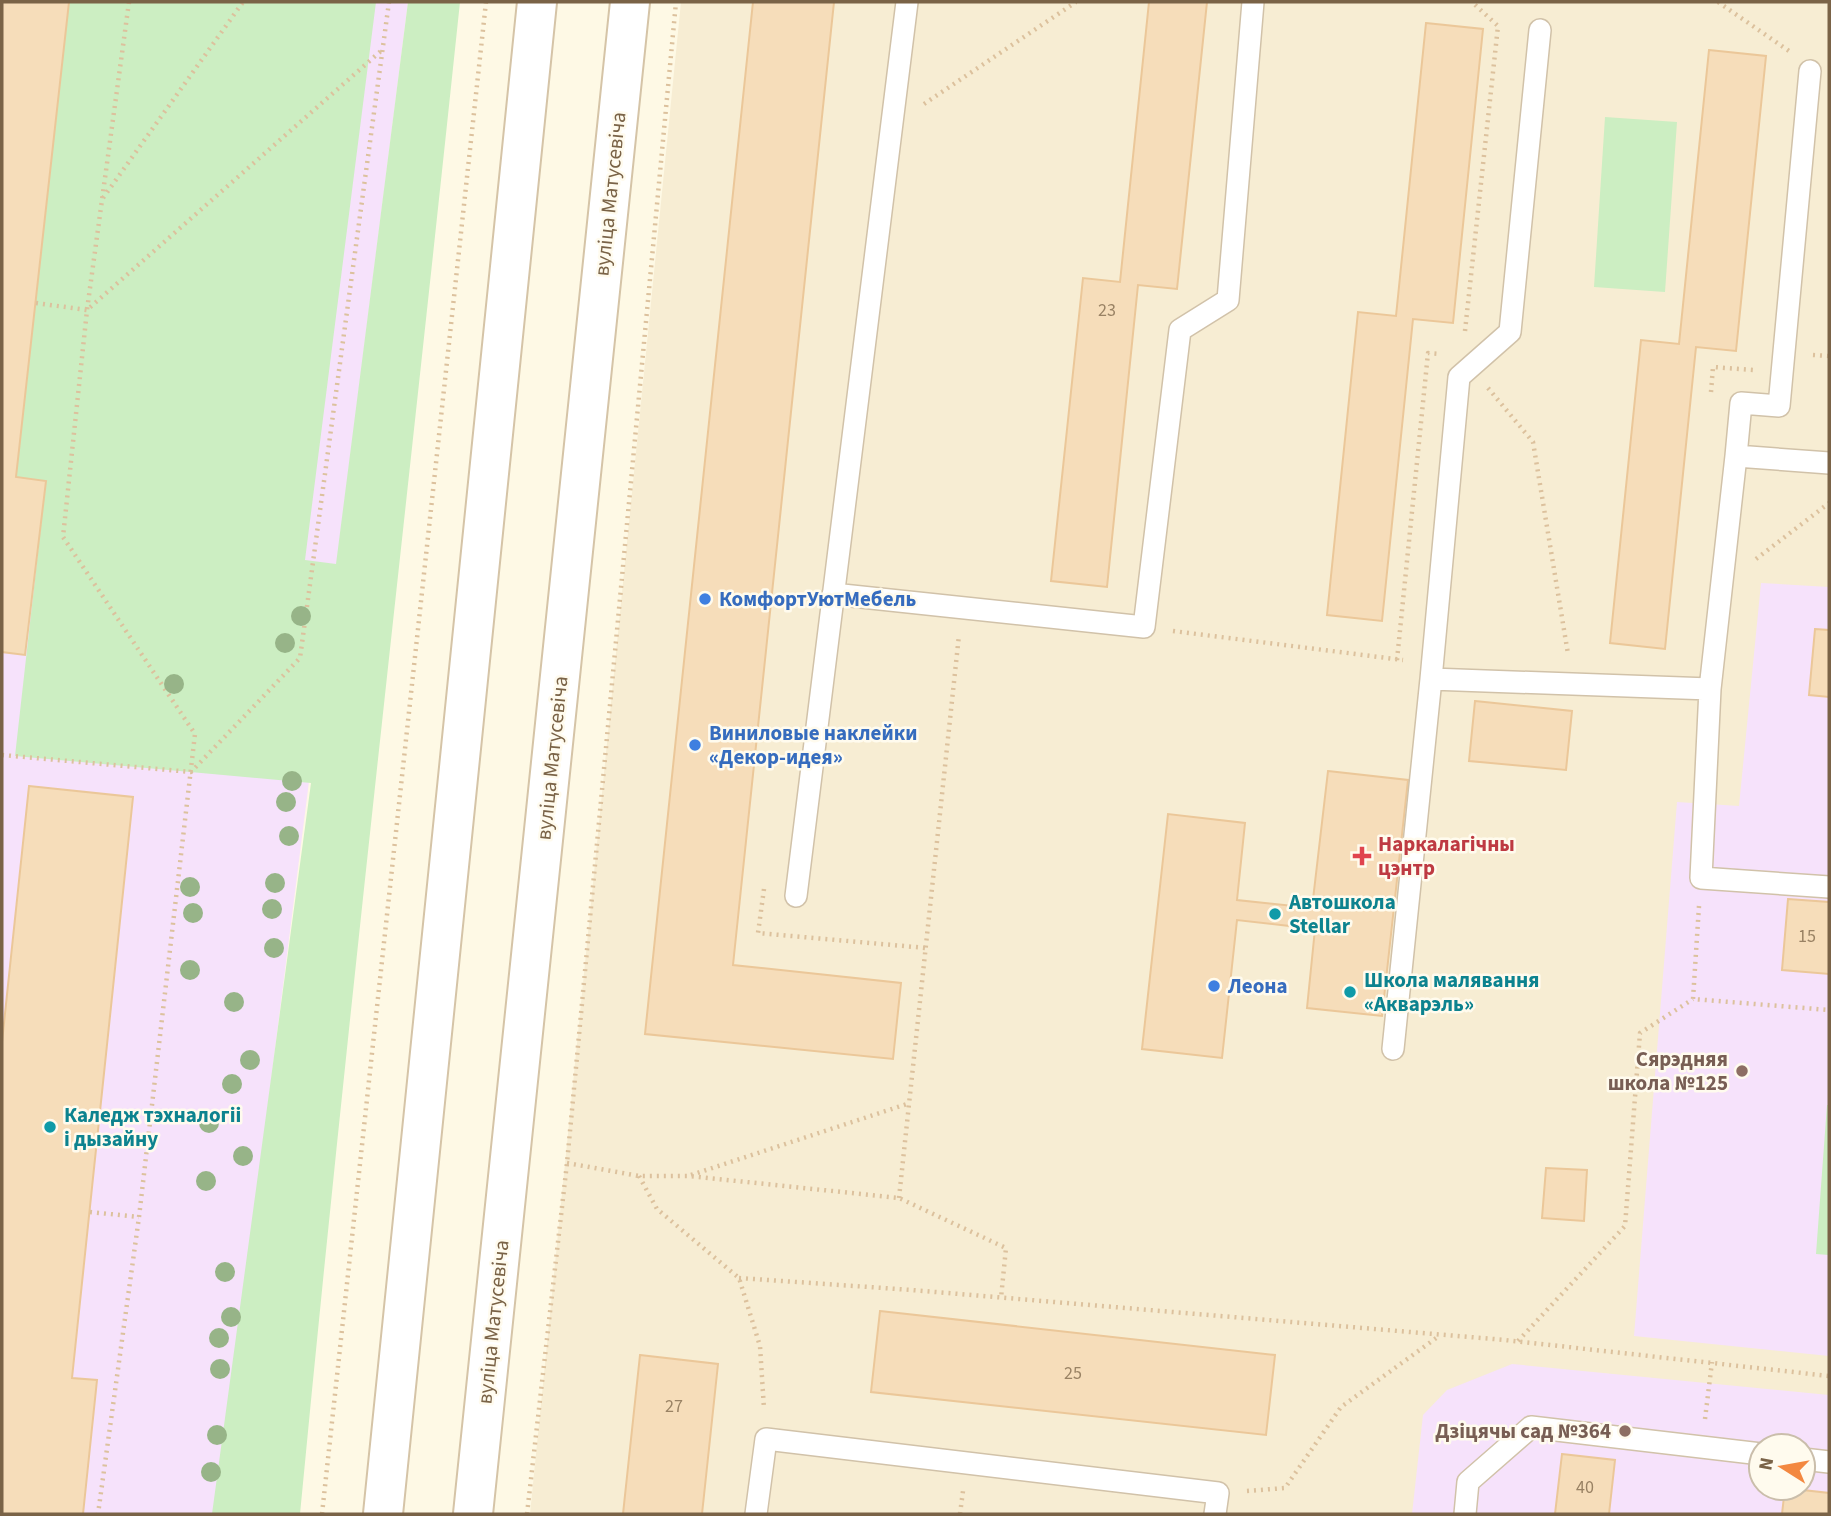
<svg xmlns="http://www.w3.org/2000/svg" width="1831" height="1516" font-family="'Source Sans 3',sans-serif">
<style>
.residential{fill:#f7edd3;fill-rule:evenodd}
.education{fill:#f6e2fb;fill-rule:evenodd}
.green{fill:#cceec2}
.building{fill:#f6ddba;stroke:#ebc799;stroke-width:2}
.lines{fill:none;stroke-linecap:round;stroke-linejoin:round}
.lane-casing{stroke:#d1c2a9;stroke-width:24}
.secondary-casing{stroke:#d5c4a7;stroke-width:42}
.path{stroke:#dcc19d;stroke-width:4.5;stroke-dasharray:2 5;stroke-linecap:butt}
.lane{stroke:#fff;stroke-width:21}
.secondary{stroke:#fff;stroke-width:38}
.tree{fill:#97b488}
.shop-dot{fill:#3f7fe0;stroke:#fffbee;stroke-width:2.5}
.health-dot{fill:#e0444e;stroke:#fffbee;stroke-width:2.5}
.culture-dot{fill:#0f9aa8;stroke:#fffbee;stroke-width:2.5}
.education-dot{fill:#8d6e63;stroke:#fffbee;stroke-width:2.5}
.labels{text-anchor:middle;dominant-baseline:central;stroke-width:5;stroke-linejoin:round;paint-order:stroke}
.number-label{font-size:18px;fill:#998264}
.street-label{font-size:21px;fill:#7a6347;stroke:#fffbee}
.shop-label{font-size:21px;font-weight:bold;fill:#366cbe;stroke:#fffbee;text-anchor:start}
.health-label{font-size:21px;font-weight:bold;fill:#be3a42;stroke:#fffbee;text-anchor:start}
.culture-label{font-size:21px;font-weight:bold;fill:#0d838f;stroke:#fffbee;text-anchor:start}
.education-label{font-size:21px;font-weight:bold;fill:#785e54;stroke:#fffbee;text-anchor:end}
</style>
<rect width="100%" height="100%" fill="#fef9e5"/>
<!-- residential -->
<path class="residential" d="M681,2H1829V1514H530ZM1761,1446H1803V1488H1761Z"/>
<!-- education -->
<path class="education" d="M2,2H408L216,1514H2Z
M1761,583L1829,587V1356L1634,1336L1677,802L1739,806Z
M1512,1364L1829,1395V1514H1412L1423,1415L1447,1390ZM1761,1446H1803V1488H1761Z"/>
<!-- green -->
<path class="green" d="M68,2H376L305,560L336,564L408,2H460C407,506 348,1010 300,1514H212L311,783L15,756L46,481L16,477Z
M1605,117L1677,122L1665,292L1594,287Z
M1827,1105H1829V1255L1816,1254Z"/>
<!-- building -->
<path class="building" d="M2,2H69L16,477L46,481L25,655L2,652Z
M753,2H834L733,965L901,983L893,1059L645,1034Z
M1149,2H1207L1177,289L1138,285L1107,587L1051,581L1083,278L1120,282Z
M1426,23L1483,29L1453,323L1413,319L1382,621L1327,615L1358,312L1396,316Z
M1709,50L1766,56L1736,351L1696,347L1665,649L1610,643L1641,340L1679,344Z
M1815,629L1829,630V697L1809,695Z
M1475,701L1572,711L1566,770L1469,761Z
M1328,771L1408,780L1382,1016L1307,1008L1315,929L1237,920L1222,1058L1142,1049L1168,814L1245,823L1237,900L1312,908Z
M29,786L133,797L72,1378L97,1380L83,1514H2V1042Z
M1788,899L1829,902V974L1782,970Z
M1546,1168L1587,1170L1584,1221L1542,1218Z
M880,1311L1275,1355L1266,1435L871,1392Z
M640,1355L718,1364L702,1514H623Z
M1562,1454L1615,1460L1609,1514H1555Z
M1785,1488L1829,1493V1514H1782Z"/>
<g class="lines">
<defs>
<path id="lane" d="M1540,30L1510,332L1459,377L1431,679L1710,689L1736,456L1829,463
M1736,456L1741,403L1779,406L1810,71
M833,594L1144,627L1180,330L1228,300L1253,2
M1710,689L1701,878L1829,887
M796,896L907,2
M1393,1049L1431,679
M1803,1459L1829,1462
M756,1514L766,1439L1218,1493L1215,1514
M1465,1514L1468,1482L1531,1427L1761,1454"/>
<path id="secondary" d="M383,1514L537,2
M473,1514L630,2"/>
</defs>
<!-- lane casing -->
<use href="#lane" class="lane-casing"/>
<!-- secondary casing -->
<use href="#secondary" class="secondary-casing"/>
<!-- path -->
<path class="path" d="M129,2L87,310L382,50
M1718,2L1789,51
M924,104L1076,2
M103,198L243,2
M36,303L87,310L63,537L195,734L139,1217L98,1514
M1465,331L1498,26L1472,2
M1813,355L1829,356
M1488,388L1533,442L1568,654
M1711,392L1713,367L1753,370
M1756,559L1829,503
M1173,631L1403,660
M1397,660L1428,353L1440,354
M2,755L191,772L300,658L389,2
M764,889L758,933L926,948
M1699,906L1693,999L1829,1010
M567,1163L639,1176H689L899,1198L1006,1248L1001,1298
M691,1175L910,1103
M639,1176L657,1209L739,1278L760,1346L764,1409
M899,1198L959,635
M90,1212L139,1217
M739,1278L912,1290L1505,1340L1829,1376
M1518,1341L1625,1226L1640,1033L1693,999
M1705,1419L1712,1362
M1247,1491L1285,1488L1341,1407L1439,1336
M322,1514L486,2
M527,1514L567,1163L676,2
M960,1514L963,1491"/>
<!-- lane -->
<use href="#lane" class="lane"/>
<!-- secondary -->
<use href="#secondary" class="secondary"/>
</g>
<!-- trees -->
<g class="tree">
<circle cx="301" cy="616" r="10"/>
<circle cx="285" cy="643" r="10"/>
<circle cx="174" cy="684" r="10"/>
<circle cx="292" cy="781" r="10"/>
<circle cx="286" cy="802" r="10"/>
<circle cx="289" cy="836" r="10"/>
<circle cx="275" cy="883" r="10"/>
<circle cx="190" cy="887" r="10"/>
<circle cx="272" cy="909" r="10"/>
<circle cx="193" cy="913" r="10"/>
<circle cx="274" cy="948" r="10"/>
<circle cx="190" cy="970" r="10"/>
<circle cx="234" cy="1002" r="10"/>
<circle cx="250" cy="1060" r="10"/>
<circle cx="232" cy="1084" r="10"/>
<circle cx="209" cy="1123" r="10"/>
<circle cx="243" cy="1156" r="10"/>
<circle cx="206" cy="1181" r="10"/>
<circle cx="225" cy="1272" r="10"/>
<circle cx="231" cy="1317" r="10"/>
<circle cx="219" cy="1338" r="10"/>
<circle cx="220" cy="1369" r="10"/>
<circle cx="217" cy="1435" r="10"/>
<circle cx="211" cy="1472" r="10"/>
</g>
<!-- markers -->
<g class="shop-dot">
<circle cx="705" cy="599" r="7"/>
<circle cx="695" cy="745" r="7"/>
<circle cx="1214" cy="986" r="7"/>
</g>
<path class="health-dot" d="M1358.5 845.5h7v7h7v7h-7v7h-7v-7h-7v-7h7z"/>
<g class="culture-dot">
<circle cx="1275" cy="914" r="7"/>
<circle cx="1350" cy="992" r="7"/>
<circle cx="50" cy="1127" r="7"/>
</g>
<g class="education-dot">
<circle cx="1742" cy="1071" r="7"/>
<circle cx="1625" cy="1431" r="7"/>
</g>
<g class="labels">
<!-- number labels -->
<g class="number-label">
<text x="1107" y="310">23</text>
<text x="1807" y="936">15</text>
<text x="1073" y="1373">25</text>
<text x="674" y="1406">27</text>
<text x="1585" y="1487">40</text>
</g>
<!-- street labels -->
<g class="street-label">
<text transform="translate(610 194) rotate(-84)">вуліца Матусевіча</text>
<text transform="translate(552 758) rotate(-84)">вуліца Матусевіча</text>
<text transform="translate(493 1322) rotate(-84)">вуліца Матусевіча</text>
</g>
<!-- shop labels -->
<g class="shop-label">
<text x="719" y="599">КомфортУютМебель</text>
<text x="709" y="733">Виниловые наклейки<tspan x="709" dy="24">«Декор-идея»</tspan></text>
<text x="1228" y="986">Леона</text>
</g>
<!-- health labels -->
<g class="health-label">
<text x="1378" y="844">Наркалагічны<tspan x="1378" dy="24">цэнтр</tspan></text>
</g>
<!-- culture labels -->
<g class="culture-label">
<text x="1289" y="902">Автошкола<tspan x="1289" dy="24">Stellar</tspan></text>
<text x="1364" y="980">Школа малявання<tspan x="1364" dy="24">«Акварэль»</tspan></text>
<text x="64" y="1115">Каледж тэхналогіі<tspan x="64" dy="24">і дызайну</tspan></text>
</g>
<!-- education labels -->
<g class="education-label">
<text x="1728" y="1059">Сярэдняя<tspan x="1728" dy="24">школа №125</tspan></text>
<text x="1611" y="1431">Дзіцячы сад №364</text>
</g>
</g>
<!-- border -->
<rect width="1831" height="1516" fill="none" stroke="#7a6347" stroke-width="7"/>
<!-- north arrow -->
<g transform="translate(1782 1467) rotate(281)"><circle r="33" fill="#fffbee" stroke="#cabeab" stroke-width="2"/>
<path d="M0-5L12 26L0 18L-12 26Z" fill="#f38840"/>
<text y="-10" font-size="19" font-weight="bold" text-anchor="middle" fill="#7a6347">N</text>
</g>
</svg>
